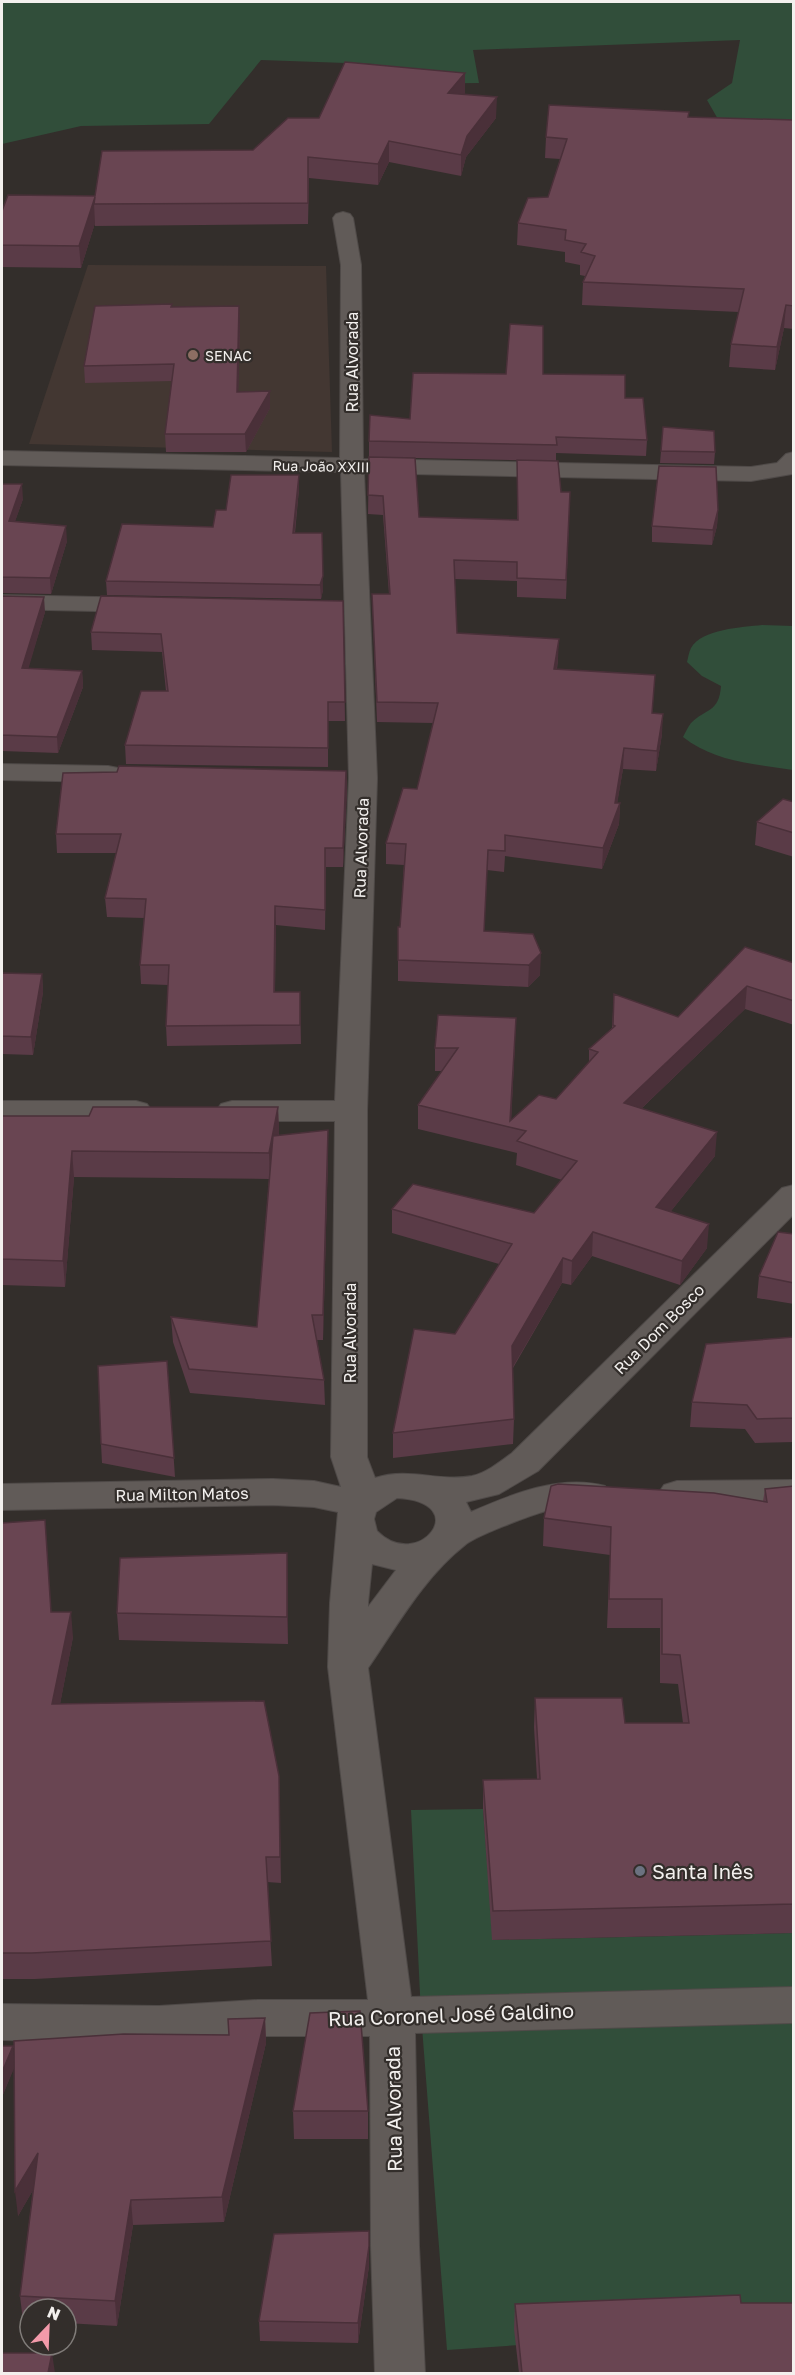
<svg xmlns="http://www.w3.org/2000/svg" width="795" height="2375" font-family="'Golos Text',sans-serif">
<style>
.built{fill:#433732}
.green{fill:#314e3a}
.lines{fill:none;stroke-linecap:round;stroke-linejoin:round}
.minor-casing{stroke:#4f4a48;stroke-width:2}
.minor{fill:#615b58;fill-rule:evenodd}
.wall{fill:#5a3b47}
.shaded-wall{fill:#4a3039}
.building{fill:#694552;stroke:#4a3039;stroke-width:1.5}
.education-dot{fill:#8d6e63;stroke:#332e2b;stroke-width:2}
.worship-dot{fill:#6b7280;stroke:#332e2b;stroke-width:2}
.labels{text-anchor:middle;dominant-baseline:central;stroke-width:4.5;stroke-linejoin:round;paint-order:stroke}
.far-poi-label{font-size:14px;fill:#f3f0ee;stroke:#332e2b;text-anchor:start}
.far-street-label{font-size:14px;fill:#f3f0ee;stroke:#332e2b}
.street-label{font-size:16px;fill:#f3f0ee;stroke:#332e2b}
.near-poi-label{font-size:20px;fill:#f3f0ee;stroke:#332e2b;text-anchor:start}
.near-street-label{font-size:20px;fill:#f3f0ee;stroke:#332e2b}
</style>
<rect width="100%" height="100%" fill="#332e2b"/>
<!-- built -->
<path class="built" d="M88,265L326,266L332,452L29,444Z"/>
<!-- green -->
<path class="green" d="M2,2H793V134L723,128L707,100L732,83L740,40L473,50L479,83L393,84L374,64L261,60L209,124L81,126L2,144Z
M762,625L793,626V770C754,764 715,762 683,737C685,733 688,727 691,723C706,708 719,713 721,686L702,676L687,662C688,658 689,652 691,648C701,629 743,627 762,625Z
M483,1809L493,1940L793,1933V2326L447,2350L421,2014L411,1810Z"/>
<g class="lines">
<defs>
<path id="minor" d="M343,212L350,214L353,218L361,265L363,459L751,467L777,463L786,454L794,452L792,474L751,481L364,473L377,778L367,1111V1457L375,1478C409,1467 438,1482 472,1476C486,1473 500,1462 512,1453L782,1188L794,1185V1214L538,1471L499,1494L466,1502L471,1512C512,1494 561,1474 605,1486L611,1495L605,1504C585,1509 566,1506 546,1511C531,1515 475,1536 465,1545C424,1577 397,1626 368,1668L411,1997L794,1987V2023L415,2033L419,2246L425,2374H375L371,2246L370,2036H258L159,2042L2,2040V2004L159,2006L258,2000H368L328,1667L330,1603L338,1512L314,1507L273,1505L2,1510V1484L273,1479L314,1481L341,1487L331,1457L335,1121H232L221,1118L216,1111L221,1104L232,1101H335L349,778L341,472L2,465V451L340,458L341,265L333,218L336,214ZM397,1498C475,1502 418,1573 377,1531L374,1519L376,1512ZM372,1564L396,1570L368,1607V1603Z
M2,595L142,598L151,600L154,605L151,610L142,612L2,609Z
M2,764L108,766L118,768L122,774L118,780L108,782L2,780Z
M136,1101L147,1104L152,1111L147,1118L136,1121L2,1120V1101Z
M794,1480V1506L677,1507L664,1503L658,1494L664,1485L677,1481Z"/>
</defs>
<!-- minor casing -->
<use href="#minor" class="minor-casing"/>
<!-- minor -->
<use href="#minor" class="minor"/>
</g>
<!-- wall -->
<path class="wall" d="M465,93L463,95L496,118L466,157L461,176L389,162L378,185L309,178L308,224L95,226V223L81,268L2,267V211L95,196L253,150L319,118Z
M689,112V117L794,120V329L784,328L775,370L729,367L731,344L739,312L582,305L583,282L585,276L580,275V265L565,262V252L517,245L518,223L548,197L560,159L545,158L546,137Z
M172,307L240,323L238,392L270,408L246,452H166L165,434L172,381L85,383L84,366Z
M543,374L625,398L647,440L646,456L556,453V461L369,457V441L410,419Z
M661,451L715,452L714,464L660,463Z
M369,457L419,517L517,520V460L561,492H570L566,599L517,597V581L454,579L457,633L558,659L557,669L655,675L652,713L662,734L656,771L623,769L617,803H620L619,824L602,869L505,856L504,872L487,870L484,931L540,975L528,987L398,981V927H400L404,865L386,864V843L417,789L433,723L377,722L372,594H389L383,515L368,514Z
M2,484L23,499L15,521L67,541L51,594L2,593Z
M299,489L295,533L323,590L321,599L107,595L106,581L213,527L226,510Z
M718,510L717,526L712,545L652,542V526Z
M2,596L45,612L28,668L82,671L83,687L58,753L2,751Z
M343,601L345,721H328V767L126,764L125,745L166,691L162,652L92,650L91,632Z
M346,771L347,789L343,867H326L325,930L276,925L275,992H300L301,1044L167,1046L166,1026L168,985L141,984L140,965L144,918L107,917L105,898L117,853H57L56,834Z
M794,802V857L755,845L757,822Z
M794,963V1025L745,1009L642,1108L715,1156L671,1211L707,1248L680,1285L592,1256L571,1285L562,1283L513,1368L514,1419L513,1444L393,1458V1433L499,1264L392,1233V1209L534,1213L562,1180L516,1165L517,1153L418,1129V1105L442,1071H435V1048L515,1041L511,1120L556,1099L589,1062V1049L612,1028L614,994L678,1017Z
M2,973L42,974L43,992L33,1055L2,1054Z
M278,1107L279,1135L328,1154L323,1340H317L324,1380L325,1405L190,1393L173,1342L171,1317L257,1327L269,1179L74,1177L65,1287L2,1285V1116H89Z
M794,1234V1304L757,1298L759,1276Z
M794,1337V1442L755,1443L745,1429L690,1427L692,1402Z
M167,1361L175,1477L102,1463L101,1444Z
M794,1486V1933L492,1940L483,1809V1780L537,1779L534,1727L535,1698L625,1723H683L678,1684L660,1683V1628H607L610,1555L543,1546L544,1518L763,1501L765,1489Z
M2,1523L52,1612L73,1637L60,1704L279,1776L281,1883L267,1882L272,1966L35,1979H2Z
M288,1580V1644L119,1640L117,1613Z
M265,2018L266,2043L224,2222L133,2225L117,2326L66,2323V2309H30V2321H23L20,2296L33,2190L18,2216L14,2067L2,2097V2046L14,2061L229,2035Z
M293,2111H368V2139H294Z
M369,2266L358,2343L260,2341L259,2321Z
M741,2303L794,2373H519L514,2329L515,2304Z"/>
<!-- shaded-wall -->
<path class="shaded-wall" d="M465,73V93L447,114L448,93Z
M497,97L496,118L466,157L461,176V155L467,136Z
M389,141V162L378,185V164Z
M95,197L94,204L95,223L81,268L79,246Z
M786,305L784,328L775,370L777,347Z
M239,306L240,323L238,409L237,392Z
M270,391V408L246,452L245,434Z
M299,475V489L293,546V533Z
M22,484L23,499L10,536L9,521Z
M718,510L717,526L712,545L713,530Z
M66,526L67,541L51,594L50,578Z
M322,533L323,590L321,599L320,585Z
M44,597L45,612L24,684L22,668Z
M559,639L558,659L554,688V669Z
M82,671L83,687L58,753L57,737Z
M663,714L662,734L656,771L657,751Z
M624,748L623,769L615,817L620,803L619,824L602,869L603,848L615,803Z
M346,771L347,789L343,867V848Z
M275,906L276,925L274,1012V992Z
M541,953L540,975L528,987L529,965Z
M42,974L43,992L33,1055L31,1037Z
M747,986L745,1009L623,1126L624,1103Z
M516,1018L515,1041L511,1127H510Z
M278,1107L279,1133L270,1179L269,1153Z
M328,1130V1154L323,1340V1315Z
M717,1132L715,1156L655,1231L656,1207Z
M72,1151L74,1177L65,1287L63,1261Z
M709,1224L707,1248L680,1285L682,1261Z
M593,1232L592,1256L571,1285L572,1261Z
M563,1258L562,1283L511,1370L512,1346Z
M287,1553L288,1580V1644L287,1617Z
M71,1612L73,1637L55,1730L52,1704Z
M265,2018L266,2043L224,2222L222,2197Z
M13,2046L15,2066L2,2097V2072Z
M38,2153L40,2178L18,2216L15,2191Z
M131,2200L133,2225L117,2326L115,2301Z
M369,2246V2266L358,2343V2323Z
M52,2353L55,2373H48Z"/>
<!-- building -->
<path class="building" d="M345,62L465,73L448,93L497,97L467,136L461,155L389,141L378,164L308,157V203L94,204L95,197L79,246L2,245V211L8,195L95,196L102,151L253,150L288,118H319Z
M549,105L689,112L688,117L794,120V306L786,305L777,347L731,344L744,289L583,282L595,256L581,252L586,244L565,240L566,230L518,223L528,198L548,197L567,139L546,137Z
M172,304L171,307L239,306L237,392L270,391L245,434H165L174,364L84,366L95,306Z
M510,324L543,326V374L625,375V398H643L647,440L556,437L557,445L369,441L370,415L410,419L413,373L506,374Z
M663,427L714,431L715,452L661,451Z
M369,457L415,458L419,517L518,520L517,460L558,461L561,492H570L566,580L517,578V562L454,560L457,633L559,639L554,669L655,675L652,713L663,714L657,751L624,748L615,803H620L603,848L505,835V851L488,850L484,931L533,934L541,953L529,965L398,960V927H400L406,844L386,843L403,788L417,789L438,703L377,702L372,594H390L383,496L368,495Z
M659,466L716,467L718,510L713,530L652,526Z
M231,475H299L293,533H322L323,576L320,585L106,581L122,524L213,527L216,510H226Z
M2,484H22L9,521L66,526L50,578L2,577Z
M2,596L44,597L22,668L82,671L57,737L2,735Z
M101,596L343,601L345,702H328V748L125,745L141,691H168L161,634L91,632Z
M119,766L346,771L343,848H325V910L275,906L274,992H300V1025L166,1026L169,965H140L146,899L105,898L121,834H56L63,773L117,772Z
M783,799L794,802V833L757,822Z
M745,947L794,963V1001L747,986L624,1103L717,1132L656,1207L709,1224L682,1261L593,1232L572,1261L563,1258L512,1346L514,1419L393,1433L414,1329L455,1334L512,1244L392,1209L413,1184L534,1213L577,1161L517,1141L526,1131L418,1105L458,1048H435L438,1015L516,1018L510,1121L539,1095L556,1099L598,1052L589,1049L615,1026L613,1025L614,994L678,1017Z
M2,973L42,974L31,1037L2,1036Z
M93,1107H278L269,1153L72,1151L63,1261L2,1259V1116H89Z
M328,1130L323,1315H312L324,1380L189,1369L171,1317L257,1327L273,1136Z
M778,1232L794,1234V1283L759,1276Z
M794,1337V1418L757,1419L747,1405L692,1402L706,1344Z
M167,1361L174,1458L101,1444L98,1366Z
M558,1484L714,1493L767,1502L765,1489L794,1486V1904L493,1911L483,1780L540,1779L535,1698H622L625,1723H689L680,1655L662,1654V1599H609L611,1527L544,1518L551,1486Z
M45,1520L51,1612H71L52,1704L264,1701L279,1776L280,1857H266L271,1941L32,1953H2V1523Z
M287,1553V1617L117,1613L120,1558Z
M360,2011L368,2111H293L310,2013Z
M265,2018L222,2197L131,2200L115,2301L20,2296L38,2153L15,2191L14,2041L124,2034L229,2035L228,2019Z
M2,2046H13L2,2072Z
M369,2231V2246L358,2323L259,2321L274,2234Z
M740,2295L741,2303H794V2373H522L515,2304Z
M2,2353H52L48,2373H2Z"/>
<!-- markers -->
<circle class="education-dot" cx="193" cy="355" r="6"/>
<circle class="worship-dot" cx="640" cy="1871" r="6"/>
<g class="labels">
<!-- far-poi labels -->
<g class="far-poi-label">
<text x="205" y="355">SENAC</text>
</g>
<!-- far-street labels -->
<g class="far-street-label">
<text transform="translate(321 466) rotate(1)">Rua João XXIII</text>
</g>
<!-- street labels -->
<g class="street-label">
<text transform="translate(352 362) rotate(-90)">Rua Alvorada</text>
<text transform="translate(361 848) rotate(-88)">Rua Alvorada</text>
<text transform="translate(659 1329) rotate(-45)">Rua Dom Bosco</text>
<text transform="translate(350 1333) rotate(-90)">Rua Alvorada</text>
<text transform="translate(182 1494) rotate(-1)">Rua Milton Matos</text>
</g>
<!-- near-poi labels -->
<g class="near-poi-label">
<text x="652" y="1871">Santa Inês</text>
</g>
<!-- near-street labels -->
<g class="near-street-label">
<text transform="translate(451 2014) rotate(-2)">Rua Coronel José Galdino</text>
<text transform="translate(393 2109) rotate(-91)">Rua Alvorada</text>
</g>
</g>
<!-- border -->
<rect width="795" height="2375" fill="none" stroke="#f3f0ee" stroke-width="6"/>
<!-- north arrow -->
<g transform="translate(48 2327) rotate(23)"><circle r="28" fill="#332e2b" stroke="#807c79" stroke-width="1.5"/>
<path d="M0-4.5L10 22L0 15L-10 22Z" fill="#f39aaa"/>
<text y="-9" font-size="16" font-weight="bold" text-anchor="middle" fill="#f3f0ee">N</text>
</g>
</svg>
